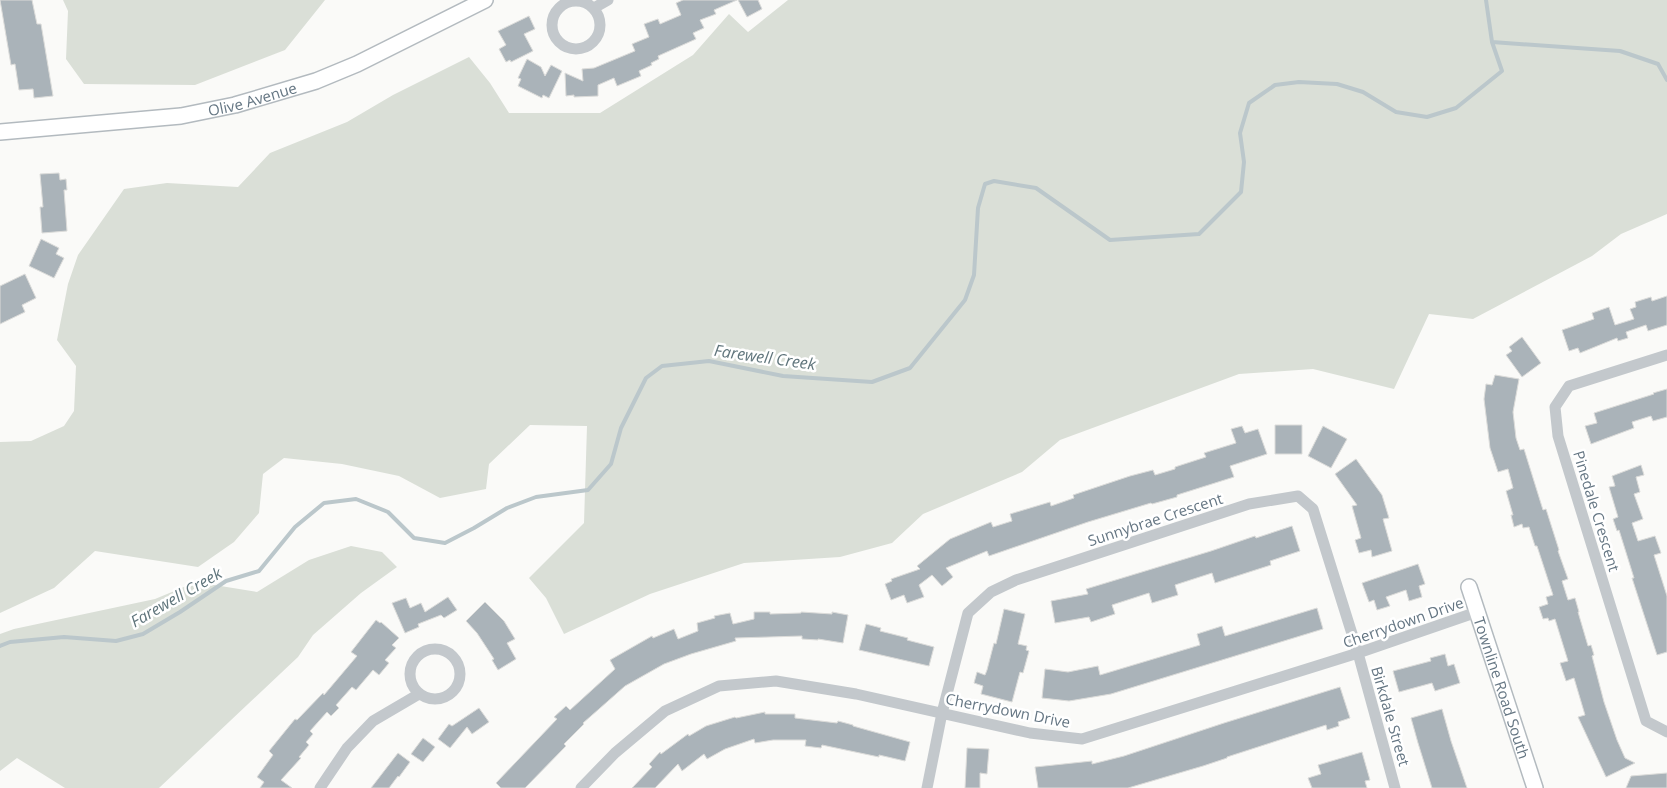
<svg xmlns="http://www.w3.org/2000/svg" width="1667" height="788" font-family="'Open Sans',sans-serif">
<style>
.green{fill:#dadfd7}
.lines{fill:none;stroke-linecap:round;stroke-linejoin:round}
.stream{stroke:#bbc7cb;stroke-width:4}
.building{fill:#aab3b9;stroke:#dcdcda}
.secondary-casing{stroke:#b3babf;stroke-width:18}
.street{stroke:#c3c8cc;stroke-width:11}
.secondary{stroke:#fff;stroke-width:15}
.labels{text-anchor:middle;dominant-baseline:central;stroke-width:5;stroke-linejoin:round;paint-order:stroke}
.street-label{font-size:15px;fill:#657683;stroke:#fff}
.water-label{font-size:16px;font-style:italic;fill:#60757c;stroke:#fff}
</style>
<rect width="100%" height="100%" fill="#fafaf8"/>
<!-- green -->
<path class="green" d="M63,0H325L285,50L195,85L84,84L66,59L68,11Z
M788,0H1667V214L1621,234L1592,256L1473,319L1429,314L1394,389L1313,369L1239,374L1060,440L1022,472L923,514L892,543L840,557L744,563L650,594L564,634L546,598L529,578L584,523L587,426L530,425L489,464L486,489L440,498L399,476L342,464L284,458L263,474L259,513L234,542L198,567L95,551L54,588L0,613V442L31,441L64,426L74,411L76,366L57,340L68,284L78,255L124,189L167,183L238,187L270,153L347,122L393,95L469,57L490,83L509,113H600L693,55L729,14L748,32Z
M351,546L382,552L397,567L361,593L313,635L298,657L159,788H65L17,758L0,771V634L14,629L155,599L196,582L257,592L309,560Z"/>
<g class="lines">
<!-- stream -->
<path class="stream" d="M1492,42L1620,51L1658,64L1667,80
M0,646L10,642L64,637L116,641L143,634L180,612L226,581L259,571L295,527L324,503L356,499L388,512L414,538L445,543L474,528L507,508L536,497L588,490L611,464L621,428L646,378L662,366L709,361L783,376L872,382L910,368L965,300L974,275L978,208L985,184L994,181L1036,188L1110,240L1199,234L1241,192L1244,162L1240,133L1249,103L1275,85L1299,82L1337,84L1363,92L1396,112L1427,117L1456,108L1502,71L1492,42L1486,0"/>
</g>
<!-- building -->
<path class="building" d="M0,0H32L37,24H41L53,96L34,98L33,89L19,90L15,64L11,65Z
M683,0H737L714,10L716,14L700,20L704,28L693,33L696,39L658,56L659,59L651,63L652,65L639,71L641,76L617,86L614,78L598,85V96L574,97V95L566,96L565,73L583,81L582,69L594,68L635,51L632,44L649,37L644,24L658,19L660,24L681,15L676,3Z
M738,0H758L762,9L747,17Z
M529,16L535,29L524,34L533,51L511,62L510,60L506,62L499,49L506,45L498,31Z
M527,59L541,67L545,76L551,65L562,71L549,98L543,95L542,98L518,86L521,79L518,78Z
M59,173L60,180L66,179L67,190H64L67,231L42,233L40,207H43L40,174Z
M41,239L59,248L56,254L64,258L54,278L29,266Z
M25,274L36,298L22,305L25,312L0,324V286Z
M1667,296V325L1648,331L1646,325L1626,332L1628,338L1618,341L1617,338L1580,353L1578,348L1569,351L1562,330L1594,319L1592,313L1609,307L1615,325L1634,319L1630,309L1636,307L1635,302L1651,297L1652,301Z
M1522,337L1541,363L1522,377L1506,355L1512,351L1509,347Z
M1495,375L1519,379L1513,412L1516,438L1520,450L1524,449L1543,510L1546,509L1559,550L1558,551L1568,579L1562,581L1568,600L1575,598L1579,612H1578L1588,646L1591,645L1594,655L1592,656L1604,702L1617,740L1625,758L1635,763L1606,777L1578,717L1585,715L1574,678L1566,681L1560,663L1568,661L1555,619L1549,621L1548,618L1543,619L1539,607L1548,604L1546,597L1553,595L1537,546H1535L1529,527L1523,528L1522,524L1514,527L1511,515H1513L1506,491L1513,488L1508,469L1498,472L1490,448L1484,399L1486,384L1492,385Z
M1667,389V417L1653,421L1651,416L1632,422L1634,428L1591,444L1585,426L1597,423L1594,413L1654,394L1653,393Z
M1275,425H1302V454H1275Z
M1242,426L1245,433L1258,429L1267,454L1230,466L1234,477L1177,495V497L1152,504L1151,503L1088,522L989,556L987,551L946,568L953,577L942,586L932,575L919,585L924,597L907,603L904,595L891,600L885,584L892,581L891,579L920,569L917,566L950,539L991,522L993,527L1012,521L1010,514L1050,502L1051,506L1074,498L1073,495L1130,476L1153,470L1155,475L1175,469V467L1206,457L1204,453L1236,443L1231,429Z
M1323,426L1347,439L1331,468L1308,456Z
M1356,459L1382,495L1389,518L1383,519L1392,551L1372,557L1371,550L1359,553L1355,540L1361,538L1352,506L1357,505L1335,474Z
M1641,465L1644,475L1636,477L1640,492L1634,494L1643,519L1632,523L1638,541L1655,536L1661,553L1654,555L1667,596V652L1657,655L1632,578H1634L1619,530L1617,531L1613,519L1618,517L1609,487L1615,486L1612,476Z
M1292,526L1300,551L1270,561L1271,565L1215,583L1212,573L1175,585L1178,595L1152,603L1149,593L1112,605L1115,614L1091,622L1089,617L1055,623L1051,601L1088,594L1086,589L1211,551L1255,536L1256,538Z
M1418,564L1425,584L1419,586L1422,597L1409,601L1406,590L1386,597L1390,606L1377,610L1374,600L1369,602L1362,583Z
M448,597L457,610L444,618L441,615L418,624L419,627L405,633L392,603L406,598L410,608L421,603L425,612Z
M485,602L504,621L515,639L507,643L516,659L498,670L492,660L494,659L477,633L466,621Z
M1317,608L1323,629L1111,694L1069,701L1042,698L1045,669L1068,672L1098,666L1100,675L1200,645L1197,634L1222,626L1225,636Z
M1004,609L1025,614L1018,644L1027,646L1026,650L1029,651L1023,673L1020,672L1012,702L981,694L983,686L974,683L977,672L985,675L987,670L994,643L996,644Z
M754,612H770V614L801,613V612L832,614V612L848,615L843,643L818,639V640L802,639V636L735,638L736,641L691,654L664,664L625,686L599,709L583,723L584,724L564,744L566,746L525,788H501L496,783L557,719L554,717L566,706L570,710L615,669L610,660L652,636L653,638L674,629L678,639L698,631L697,623L715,618L714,616L730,613L733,624L754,619Z
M376,620L380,623L381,622L399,638L392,645L396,648L385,660L389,663L379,675L373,670L356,690L352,687L336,705L339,708L331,716L327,712L310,731L313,734L306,742L309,745L299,757L301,758L281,780L292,788H260L264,782L257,777L273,755L269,751L295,719L297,720L323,693L324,695L357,656L351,652Z
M866,624L881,628L880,631L908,638L907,640L934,647L929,666L859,650Z
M1445,654L1448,666L1454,664L1460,683L1435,691L1432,683L1399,692L1393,671L1431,661L1430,658Z
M1340,687L1350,718L1338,722L1339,726L1327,730L1326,725L1227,757V758L1203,766L1128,788H1038L1035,767L1092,761V764L1124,756L1224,723Z
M479,708L489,722L472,734L467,727L450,748L438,739L449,724L452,726Z
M1442,709L1451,741L1467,788H1432L1418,743L1411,718Z
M765,712V714H795V718L837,723L838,721L853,725V726L910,742L905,761L879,755V757L822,745L821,748L805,746L806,740H773L755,743L754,739L725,749L707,759L704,754L682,771L678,764L655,788H632L652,767L649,764L660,752L661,754L688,734L689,736L706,726L735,717L736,718Z
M423,738L435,747L423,762L411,754Z
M967,748L989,749L987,774L980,773V788H965Z
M1362,752L1370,780L1365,781L1367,788H1312L1308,778L1321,774L1318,765Z
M398,753L410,762L399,777L398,776L389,788H371Z
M1667,773V788H1626L1631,776Z"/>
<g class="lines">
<defs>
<g id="secondary">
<path id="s1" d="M0,132L181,116L235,105L316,81L357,64L485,0"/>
<path id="s2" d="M1469,587L1535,788"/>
</g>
</defs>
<!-- secondary casing -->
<use href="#secondary" class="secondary-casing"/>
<!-- street -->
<path class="street" d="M552 25a24 24 0 1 1 48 0a24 24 0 1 1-48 0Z
M594,8L608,0
M1667,355L1569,386L1555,407L1558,436L1646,721L1667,732
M410 674a25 25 0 1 1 50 0a25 25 0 1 1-50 0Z
M320,788L347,748L373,721L419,694
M581,788L615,753L665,711L719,686L776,681L856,694L1030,733L1082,739L1358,653L1477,612
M927,788L942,713L968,613L991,592L1016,580L1249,504L1298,496L1313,509L1358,653L1395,788"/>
<!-- secondary -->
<use href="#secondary" class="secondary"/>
</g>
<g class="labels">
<!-- street labels -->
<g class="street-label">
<text stroke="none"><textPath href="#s1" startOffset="255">Olive Avenue</textPath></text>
<text transform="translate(1597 511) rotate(73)">Pinedale Crescent</text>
<text transform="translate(1155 519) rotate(-18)">Sunnybrae Crescent</text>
<text transform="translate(1403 622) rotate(-19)">Cherrydown Drive</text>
<text stroke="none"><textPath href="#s2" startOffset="106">Townline Road South</textPath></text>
<text transform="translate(1008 710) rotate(11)">Cherrydown Drive</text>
<text transform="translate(1391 716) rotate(74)">Birkdale Street</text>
</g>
<!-- water labels -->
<g class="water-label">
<text transform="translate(765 357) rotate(8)">Farewell Creek</text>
<text transform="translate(176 597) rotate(-30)">Farewell Creek</text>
</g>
</g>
</svg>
